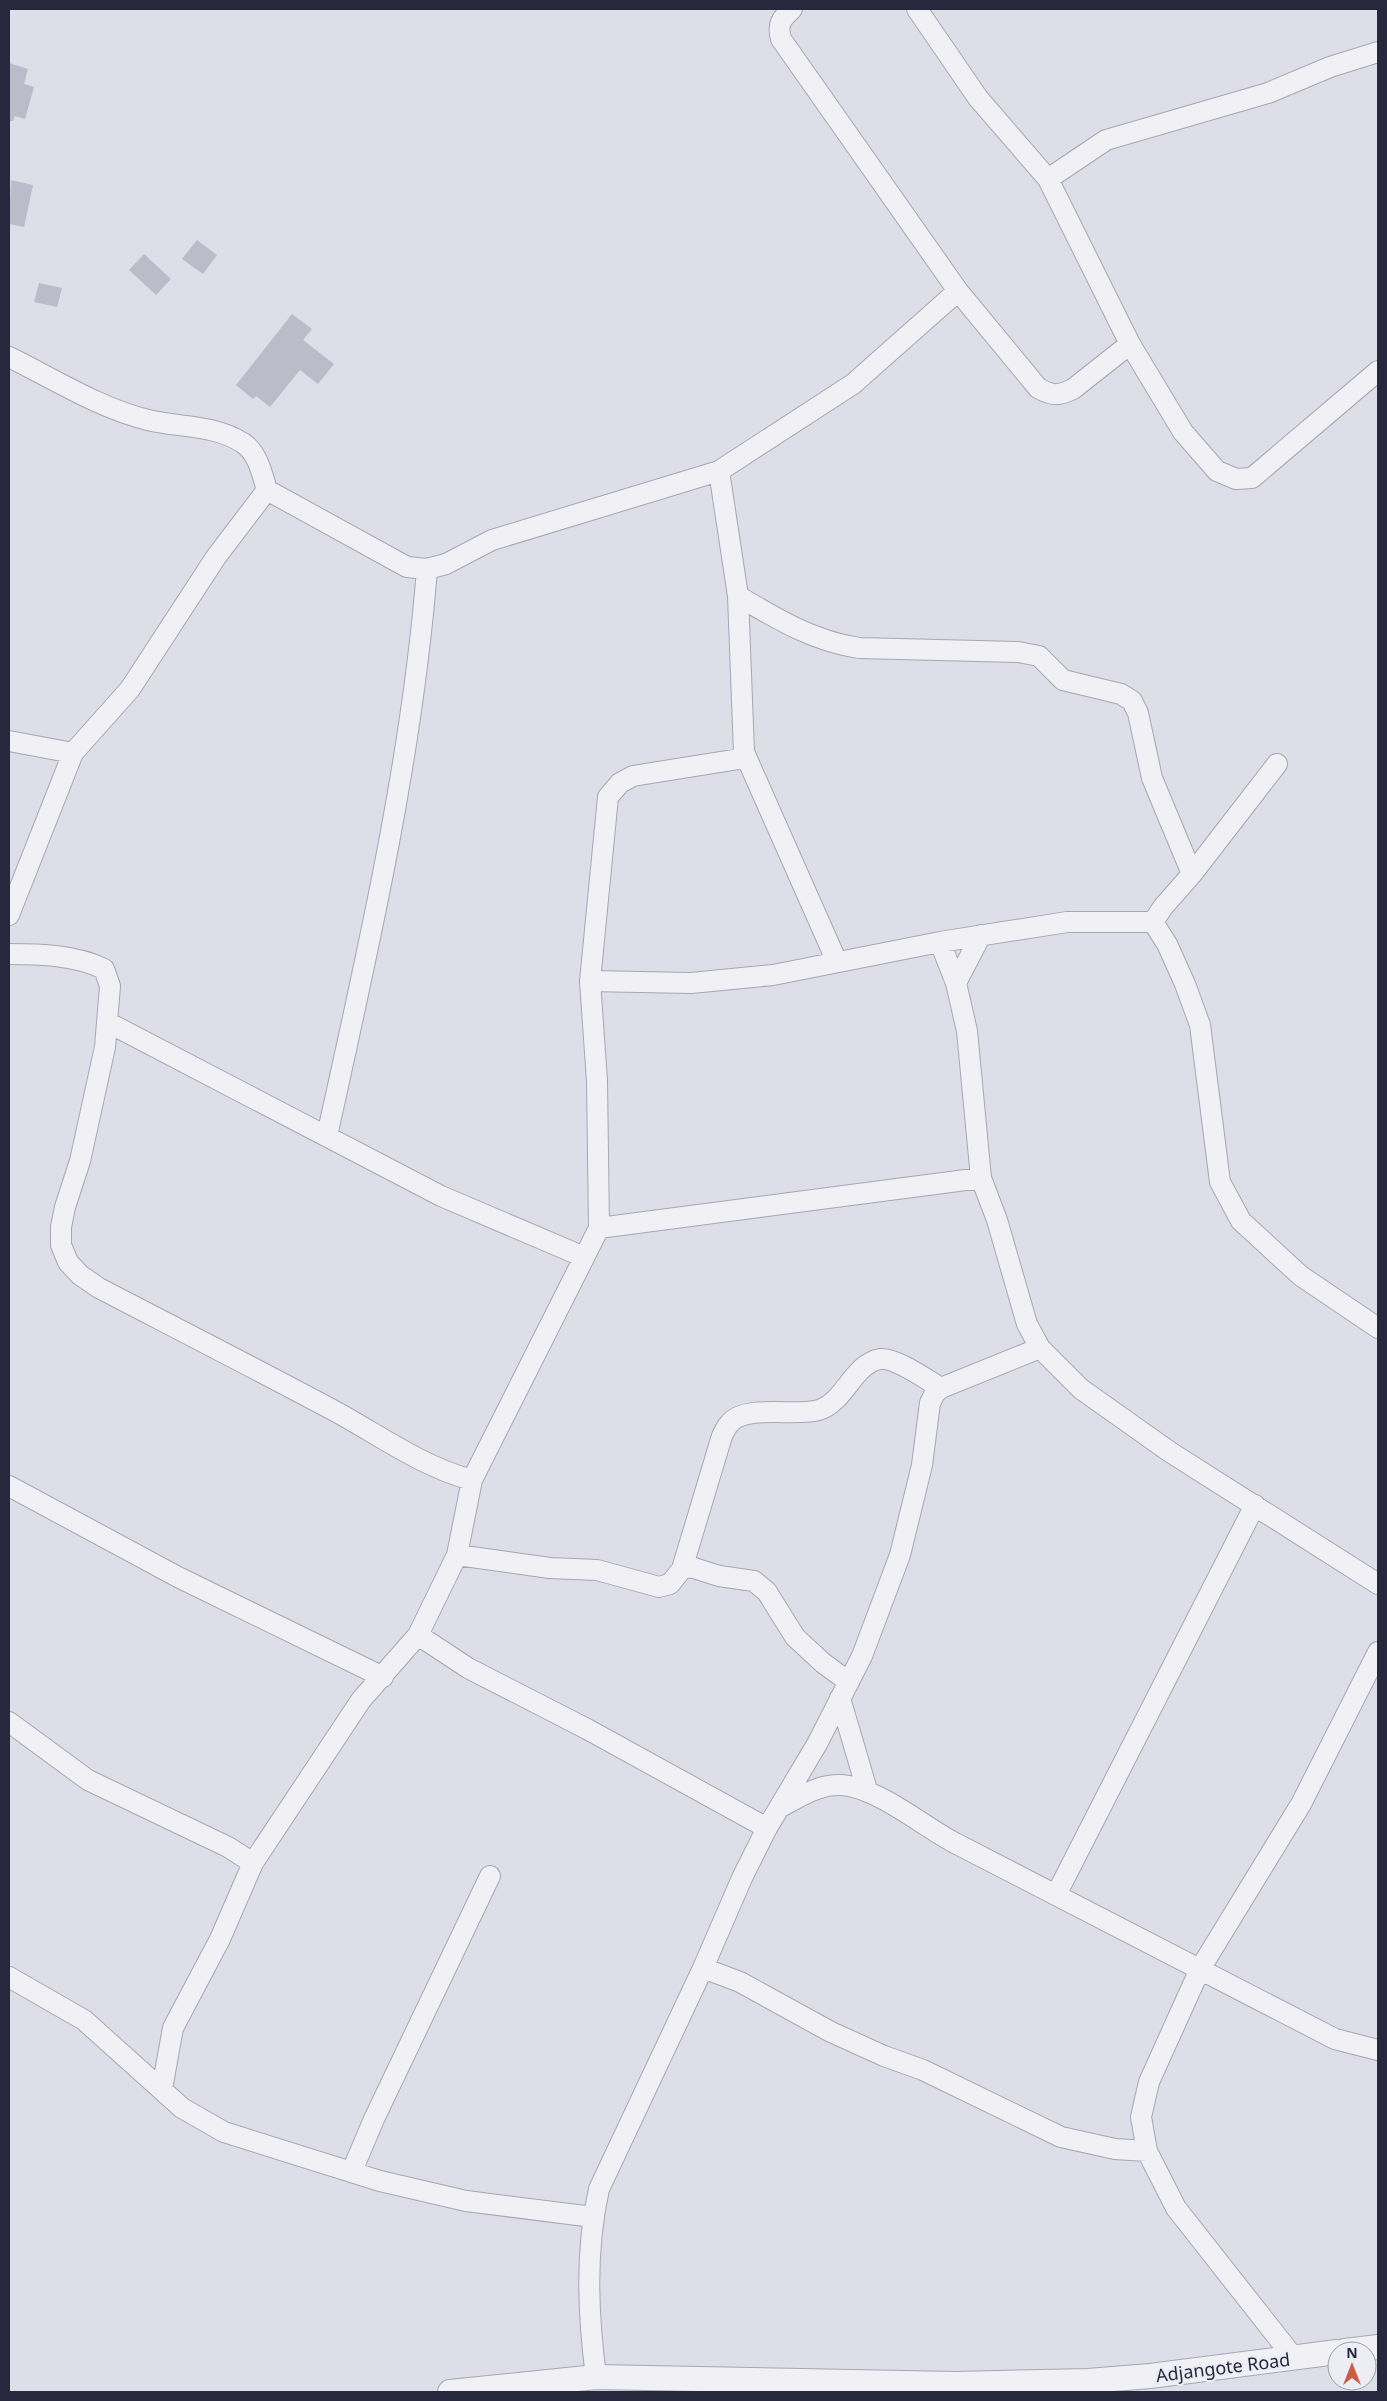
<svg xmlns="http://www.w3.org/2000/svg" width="1387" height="2401" font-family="'Noto Sans',sans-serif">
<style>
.building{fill:#bbbbca}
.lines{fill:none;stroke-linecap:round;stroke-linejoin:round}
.minor-casing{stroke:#a6a7b4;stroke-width:22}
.tertiary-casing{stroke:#a6a7b4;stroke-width:26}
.minor{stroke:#f0f0f5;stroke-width:20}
.tertiary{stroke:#f0f0f5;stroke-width:24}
.labels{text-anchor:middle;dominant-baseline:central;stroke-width:4.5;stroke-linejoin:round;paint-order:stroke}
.street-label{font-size:18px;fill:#27283d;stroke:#ededf5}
</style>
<rect width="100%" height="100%" fill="#dddee7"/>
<!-- building -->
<path class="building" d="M9,63L28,69L24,84L34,87L25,119L15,116L13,121H9Z
M11,180L33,185L24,227L9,224Z
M197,240L217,255L203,274L182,259Z
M144,254L171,279L156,295L129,270Z
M39,283L62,288L57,307L34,302Z
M292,314L312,329L303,340L334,364L318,384L300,370L270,407L256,396L253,399L236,385Z"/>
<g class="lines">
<defs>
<path id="minor" d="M792,9C781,19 777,24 781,39L958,291L1038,388C1052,396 1059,396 1073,389L1130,344
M917,9L978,98L1048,179L1130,344L1183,432L1217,471L1236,479L1252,478L1378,371
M1048,179L1106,140L1268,93L1330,67L1378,52
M9,357C54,379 99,408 148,420C181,428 213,424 243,443C258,453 262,474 267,490L407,567L427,569L446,564L492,540L719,471L853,384L958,291
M738,596C777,619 813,641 859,648L1018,652L1039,656L1063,680L1121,694L1132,701L1138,713L1152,778L1192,874
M9,741L73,753
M744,752L837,962
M9,915L73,753L130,689L216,557L267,490
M1153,922L1167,944L1185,984L1200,1025L1220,1182L1241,1221L1301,1276L1378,1328
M940,942L956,983L967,1031L981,1178L997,1220L1027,1324L1040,1348L1081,1389L1170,1452L1378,1584
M9,954C40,954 76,955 104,969L110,986L105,1047L80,1161L65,1207L61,1227V1245L68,1262L80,1275L99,1288C176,1328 254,1368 331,1409C376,1433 422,1467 472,1480L457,1555L418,1635L361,1700L253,1863L220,1939L173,2028L162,2089
M590,981L691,983L773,975L940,942L1067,922H1153L1163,907L1192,874L1277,764
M956,983L981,935
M107,1022L441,1196L584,1257
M327,1136C368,949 412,761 427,569
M599,1228L981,1178
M472,1480L599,1228L597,1081L590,981L608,797L620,783L633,776L739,759L744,752L738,596L719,471
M9,1486L178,1577L383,1677
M457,1555L550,1568L597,1570L659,1587L670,1584L682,1569L691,1567L719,1576L754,1581L767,1592L795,1637L823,1663L849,1682
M682,1569L722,1436C724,1432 726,1427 730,1423C746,1404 796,1417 819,1410C845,1402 853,1364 880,1359C895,1357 927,1380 941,1388
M418,1635L468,1668L587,1729L767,1828
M840,1698L867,1790
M9,1722L88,1780L228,1847L253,1863
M779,1808C801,1796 823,1781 849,1786C884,1793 923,1826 955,1843C1082,1908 1209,1973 1335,2039L1378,2050
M1056,1895L1255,1505
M703,1968L740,1982L831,2032L884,2056L923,2070L1061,2137L1115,2149L1147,2151
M9,1977L84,2020L182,2108L224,2132L380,2181L466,2201L593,2217
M352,2171L374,2119L490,1876
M1294,2358L1176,2208L1147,2151L1141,2117L1149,2082L1200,1969L1301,1804L1378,1652
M596,2377C588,2314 585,2252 599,2189L703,1968L742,1878L767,1828L817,1744L862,1656L900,1555L922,1465L930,1403L935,1393L941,1388L1040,1348"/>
<path id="tertiary" d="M1345,2351L1378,2347
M450,2392L596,2377L955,2384L1088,2381L1150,2376L1337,2352"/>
</defs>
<!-- minor casing -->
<use href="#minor" class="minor-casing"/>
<!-- tertiary casing -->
<use href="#tertiary" class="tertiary-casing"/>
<!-- minor -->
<use href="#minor" class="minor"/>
<!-- tertiary -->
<use href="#tertiary" class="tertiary"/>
</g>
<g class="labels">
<!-- street labels -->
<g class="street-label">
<text transform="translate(1223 2367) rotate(-7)">Adjangote Road</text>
</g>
</g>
<!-- border -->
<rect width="1387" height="2401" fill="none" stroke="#27283d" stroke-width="20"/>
<!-- north arrow -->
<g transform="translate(1352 2366)"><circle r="24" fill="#ededf5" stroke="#9e9eab"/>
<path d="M0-4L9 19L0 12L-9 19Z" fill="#cb5d43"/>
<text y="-8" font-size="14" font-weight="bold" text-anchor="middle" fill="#27283d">N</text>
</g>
</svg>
